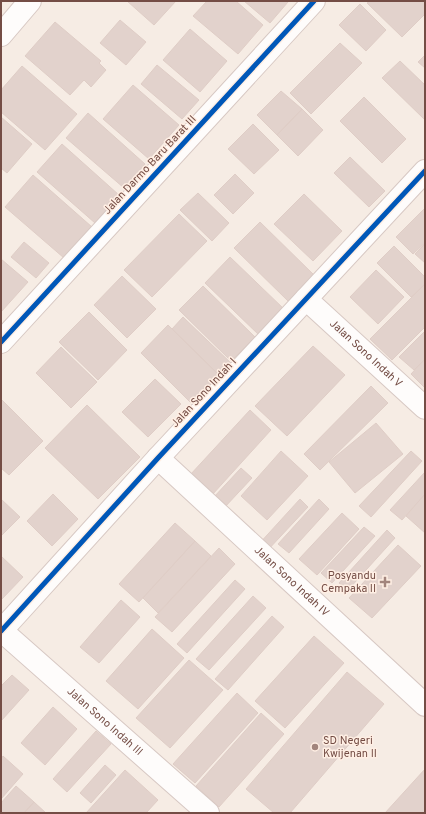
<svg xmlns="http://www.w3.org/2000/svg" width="426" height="814" font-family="Overpass,sans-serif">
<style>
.building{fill:#e2d2cc;stroke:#dfcdc6}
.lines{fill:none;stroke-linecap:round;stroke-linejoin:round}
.street-casing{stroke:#d7c8c3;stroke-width:24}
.street{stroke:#fefcfb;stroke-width:22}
.cycleway-casing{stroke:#ffefe4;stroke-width:8}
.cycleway{stroke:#0057b8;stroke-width:5}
.poi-dot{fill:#a2857d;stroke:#ffefe4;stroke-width:1.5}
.labels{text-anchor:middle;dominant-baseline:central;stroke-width:3;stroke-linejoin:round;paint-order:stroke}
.street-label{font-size:11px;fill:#744d45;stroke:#ffefe4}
.poi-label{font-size:11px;fill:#744d45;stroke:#ffefe4;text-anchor:end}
</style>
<rect width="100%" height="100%" fill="#f6ece4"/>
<!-- building -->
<path class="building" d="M127,1H176L154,25Z
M207,1H236L263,25L238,54L193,16Z
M244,1H287L288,2L270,23Z
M370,1H425V14L402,37L367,3Z
M360,4L386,30L366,51L339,25Z
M120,20L146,42L126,65L100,43Z
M55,22L101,61L99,63L106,70L91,87L84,80L70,95L25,56Z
M190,29L227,61L200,92L163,60Z
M340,43L362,63L311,114L290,93Z
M425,55V68L418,62Z
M400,61L425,85V120L382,78Z
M157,65L199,100L182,119L141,84Z
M22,66L77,114L45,150L1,112V90Z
M133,85L179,125L149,159L103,119Z
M281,91L302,109L277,135L257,115Z
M364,97L406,139L382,163L340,121Z
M302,109L323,130L298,156L277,135Z
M88,113L145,164L124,188L66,138Z
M1,117L32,144L7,173L1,168Z
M253,124L279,150L254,174L228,149Z
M62,144L119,195L95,223L37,172Z
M350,157L385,191L369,207L334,173Z
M235,174L254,193L233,214L214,195Z
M33,175L92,227L64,258L5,207Z
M198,193L229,223L212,241L180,210Z
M304,194L342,231L313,261L274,224Z
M425,208V243L413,254L396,237Z
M179,214L207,241L152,297L124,270Z
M260,222L314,275L288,301L234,248Z
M24,242L49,263L36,278L11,257Z
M425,244V263L415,254Z
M394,246L425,277V284L411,297L377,263Z
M230,257L285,310L260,336L205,283Z
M1,259L28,282L1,312Z
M376,270L404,297L378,324L350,297Z
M122,276L156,309L127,338L94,305Z
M425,284V327L392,360L370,339Z
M203,286L255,337L231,361L179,310Z
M89,312L127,350L98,380L59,342Z
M183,317L232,364L220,376L172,329Z
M168,325L219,375L191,403L141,353Z
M425,331V359L414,370L399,357Z
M313,346L345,375L287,436L255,406Z
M61,347L97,382L71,408L36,373Z
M425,359V388L411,374Z
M155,379L181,404L148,437L122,412Z
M371,386L388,403L320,470L304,454Z
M1,399L43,441L9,475L1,468Z
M87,405L140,457L98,499L45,448Z
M250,410L271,430L212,495L190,475Z
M376,423L403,454L355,493L329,462Z
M281,451L308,476L267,520L241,496Z
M411,451L422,461L371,517L359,506Z
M241,468L252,478L224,508L213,498Z
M425,472V494L402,520L390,510Z
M53,494L78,519L52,546L27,521Z
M425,494V533L406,516Z
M1,499L20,517L1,536Z
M300,499L308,507L266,552L258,545Z
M319,499L329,509L289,553L278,544Z
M342,513L359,529L317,575L299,559Z
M175,523L195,541L139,602L119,584Z
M364,527L375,536L332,583L321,573Z
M387,530L395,538L348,590L339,583Z
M195,541L211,556L158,613L143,598Z
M398,545L421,566L372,618L349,598Z
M219,548L235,564L172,632L155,617Z
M1,556L23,577L1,600Z
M235,580L245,589L187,653L177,644Z
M253,596L266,608L209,670L196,659Z
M121,600L140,617L99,663L80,647Z
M272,616L284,627L228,690L215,679Z
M152,629L184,658L138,709L106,681Z
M314,636L344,663L285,728L255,701Z
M189,660L223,690L170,748L136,718Z
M347,672L384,704L290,813H274L246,789Z
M12,675L29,690L1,721V686Z
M237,693L258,713L195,783L173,764Z
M53,707L77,729L45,765L21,743Z
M261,713L284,734L219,807L196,786Z
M96,731L111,744L67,792L53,779Z
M3,756L23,774L1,799V759Z
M105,765L116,775L91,803L80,793Z
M425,769V813H385Z
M125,770L158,800L146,813H86Z
M16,786L34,802L24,813H1V803Z
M34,802L46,813H24Z"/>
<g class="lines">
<defs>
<g id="street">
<path d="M1,35L30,1"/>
<path id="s1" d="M306,299L425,408"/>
<path d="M1,342L314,1"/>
<path id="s2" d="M158,458L425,705"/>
<path d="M1,631L158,458L425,171"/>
<path id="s3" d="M2,631L208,813"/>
</g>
</defs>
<!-- street casing -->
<use href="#street" class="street-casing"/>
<!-- street -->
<use href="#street" class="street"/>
<defs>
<path id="cycleway" d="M1,342L314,1
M1,631L158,458L425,171"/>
</defs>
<!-- cycleway casing -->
<use href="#cycleway" class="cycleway-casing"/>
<!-- cycleway -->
<use href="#cycleway" class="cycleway"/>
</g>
<!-- markers -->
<g class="poi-dot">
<path d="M383 576h4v4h4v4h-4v4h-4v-4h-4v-4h4z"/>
<circle cx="315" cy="747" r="4"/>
</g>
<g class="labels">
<!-- street labels -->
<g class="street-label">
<text transform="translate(150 165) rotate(-47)">Jalan Darmo Baru Barat III</text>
<text stroke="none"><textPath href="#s1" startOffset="81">Jalan Sono Indah V</textPath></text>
<text transform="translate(204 393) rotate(-47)">Jalan Sono Indah I</text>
<text stroke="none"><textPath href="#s2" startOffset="182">Jalan Sono Indah IV</textPath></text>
<text stroke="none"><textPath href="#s3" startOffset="137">Jalan Sono Indah III</textPath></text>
</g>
<!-- poi labels -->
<g class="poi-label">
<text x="376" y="576">Posyandu<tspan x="376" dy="13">Cempaka II</tspan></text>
<text x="323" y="741" text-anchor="start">SD Negeri<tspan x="323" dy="13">Kwijenan II</tspan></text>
</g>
</g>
<!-- border -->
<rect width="426" height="814" fill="none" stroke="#744d45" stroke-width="4"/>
</svg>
